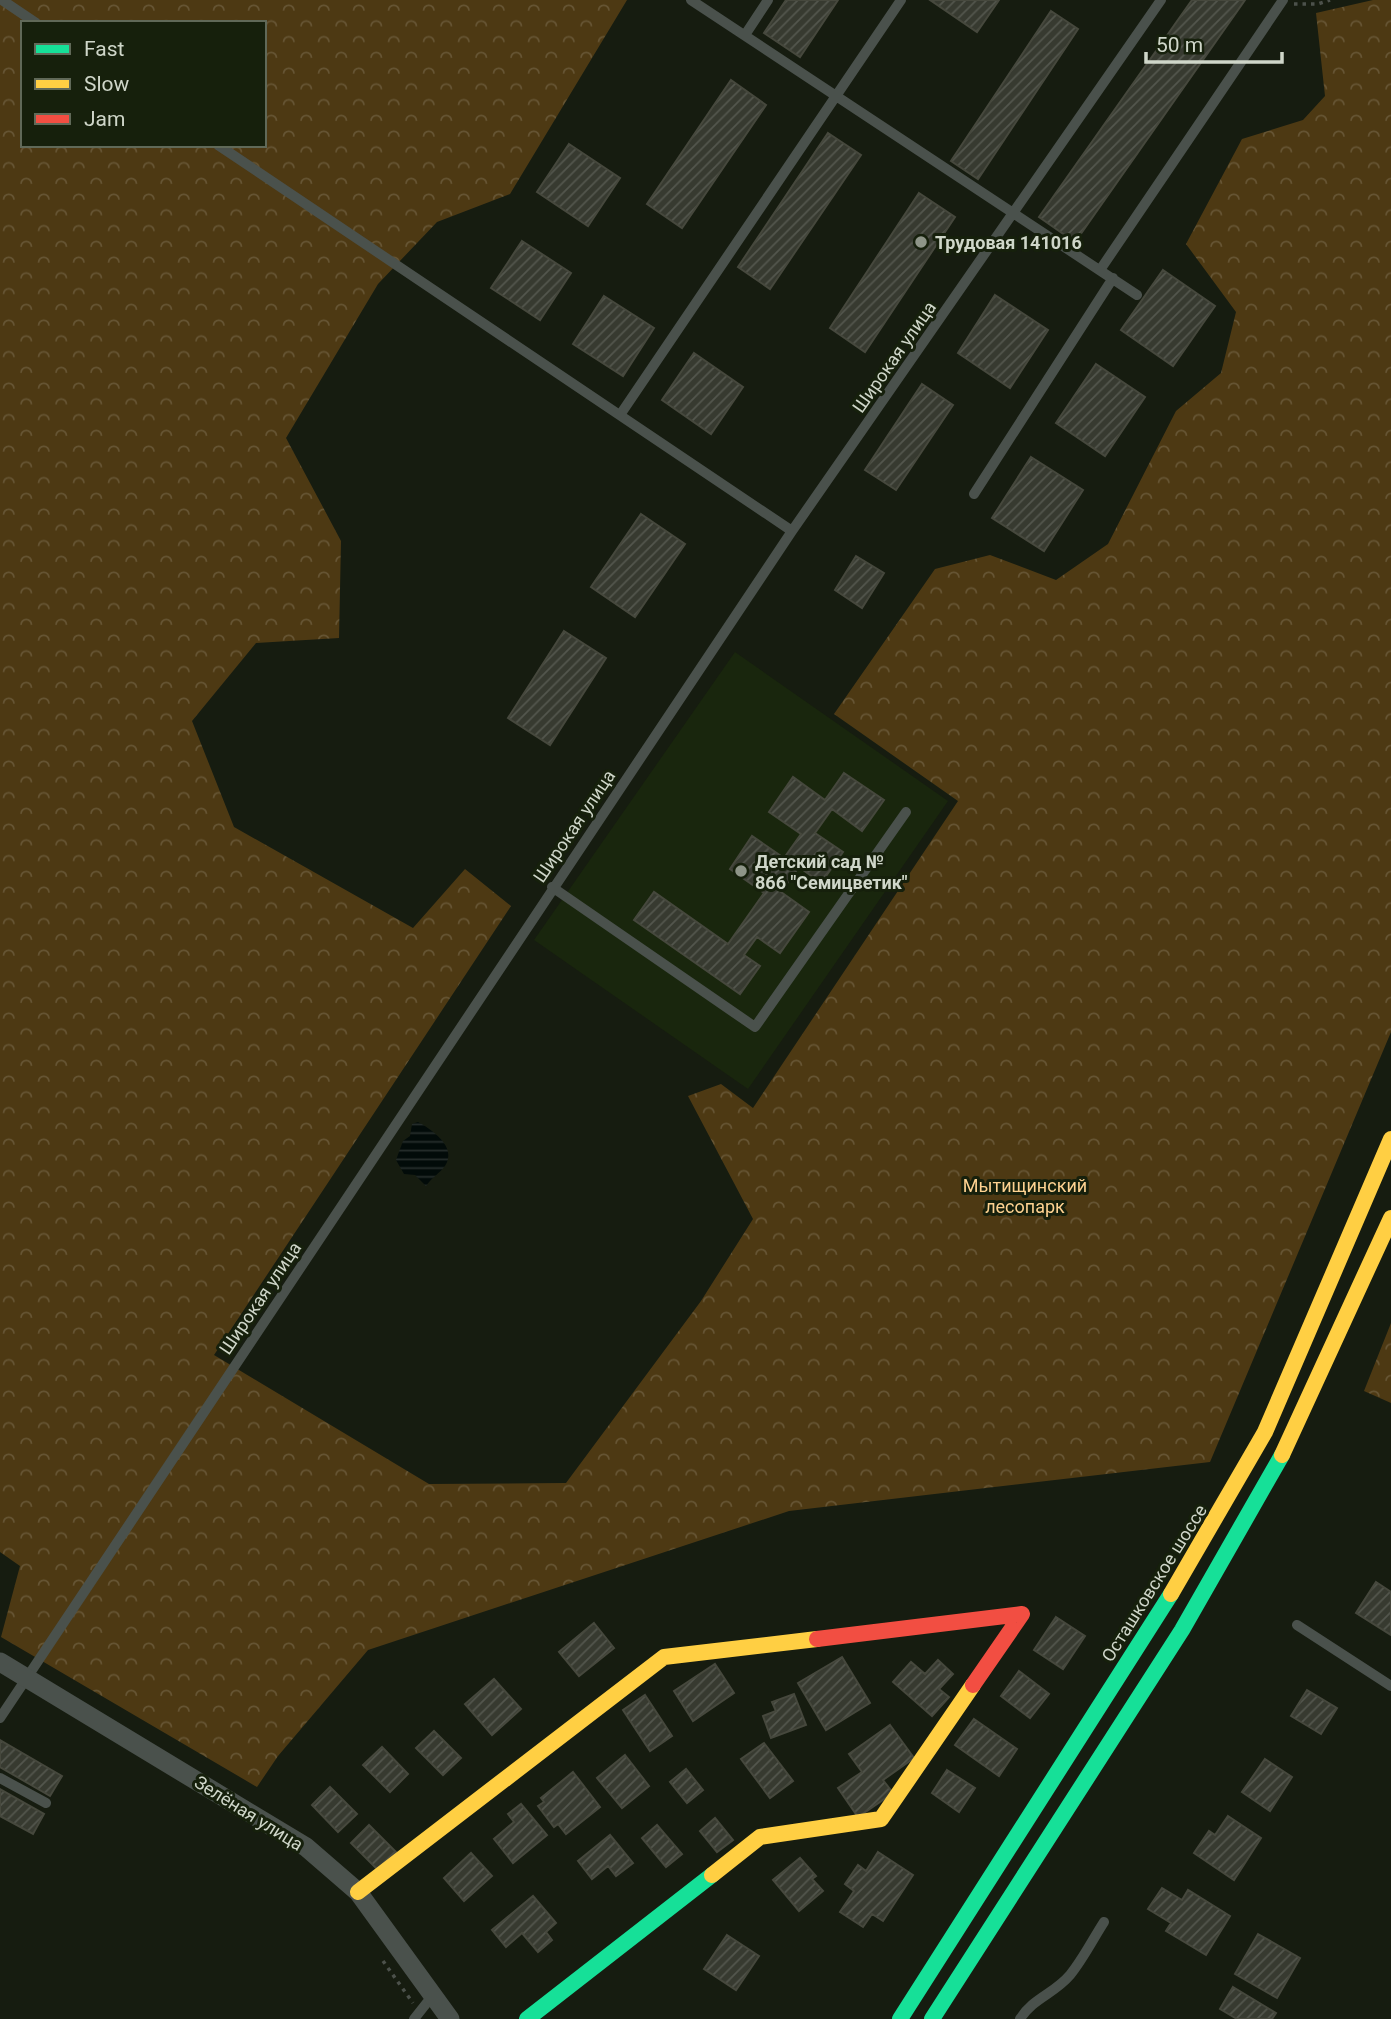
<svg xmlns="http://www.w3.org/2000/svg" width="1391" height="2019" font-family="Roboto,sans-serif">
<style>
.built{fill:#19260d}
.forest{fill:url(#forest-crowns);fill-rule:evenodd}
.water{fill:url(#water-rules)}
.building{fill:url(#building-hatch);stroke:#46483d;stroke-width:2}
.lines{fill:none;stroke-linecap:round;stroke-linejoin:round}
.path{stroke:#4c514b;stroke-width:3.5;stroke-dasharray:3.5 5;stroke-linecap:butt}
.lane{stroke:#4a514c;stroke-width:10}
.street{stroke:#4a514c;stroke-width:19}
.fast{stroke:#16e098;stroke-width:16}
.slow{stroke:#ffcf43;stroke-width:16}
.jam{stroke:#f24e42;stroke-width:16}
.poi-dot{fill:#8e9588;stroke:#16200c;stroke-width:2.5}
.labels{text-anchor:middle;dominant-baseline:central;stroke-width:6;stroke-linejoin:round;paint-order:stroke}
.poi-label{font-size:18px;font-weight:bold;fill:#cfd6c9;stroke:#16200c;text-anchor:start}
.street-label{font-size:18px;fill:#cfd6c9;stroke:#16200c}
.park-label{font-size:18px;fill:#fed291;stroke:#16200c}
</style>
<defs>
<pattern id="forest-crowns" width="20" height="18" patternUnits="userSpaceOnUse" patternTransform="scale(1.75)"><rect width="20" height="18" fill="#4d3913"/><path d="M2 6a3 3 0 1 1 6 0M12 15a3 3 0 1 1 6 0" fill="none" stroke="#665534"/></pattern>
<pattern id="water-rules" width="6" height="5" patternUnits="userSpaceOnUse" patternTransform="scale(1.75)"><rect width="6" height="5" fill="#020b09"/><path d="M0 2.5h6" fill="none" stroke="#262e2c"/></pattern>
<pattern id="building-hatch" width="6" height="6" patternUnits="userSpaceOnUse" patternTransform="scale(1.75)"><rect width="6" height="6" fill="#373a30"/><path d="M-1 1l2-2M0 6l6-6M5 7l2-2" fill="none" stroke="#53564d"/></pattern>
</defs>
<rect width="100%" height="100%" fill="#161c10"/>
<!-- built -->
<path class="built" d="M735,652L948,801L748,1089L534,940Z"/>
<!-- forest -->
<path class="forest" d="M0,0H627L510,194L437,222L378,284L286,438L341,541L339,638L256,643L192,721L234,827L413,928L465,869L511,906L214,1355L429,1484L566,1483L701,1301L753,1219L688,1096L721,1084L753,1108L958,801L834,714L935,569L990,555L1056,580L1108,544L1176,411L1221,373L1236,312L1186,244L1242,139L1303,120L1325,96L1316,13L1373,0H1391V1032L1210,1462L789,1511L368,1650L278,1756L257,1787L1,1637L20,1566L0,1552ZM23,23H264V145H23Z
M1391,1323V1403L1364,1391Z"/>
<!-- water -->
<path class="water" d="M418,1122C431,1129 458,1147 445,1166C440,1173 431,1178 426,1186L415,1175L404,1174L396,1160L403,1141L410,1136L412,1124Z"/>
<!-- building -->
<path class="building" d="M786,0H838L800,57L764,33Z
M930,0H999L977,32Z
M1192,0H1245L1075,242L1039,217Z
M1051,11L1078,29L978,179L951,161Z
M731,80L766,105L682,228L647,204Z
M828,133L861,155L770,289L738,267Z
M569,144L620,178L588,226L537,192Z
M919,193L955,217L865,352L830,328Z
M522,241L571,273L540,320L491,288Z
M1163,270L1215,306L1173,366L1121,330Z
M995,295L1048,330L1010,388L958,353Z
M604,296L654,328L623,376L573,344Z
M694,353L743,387L711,434L662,400Z
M1096,364L1145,397L1105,456L1056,423Z
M922,384L953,405L896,490L865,470Z
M1031,457L1083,490L1044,551L992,518Z
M641,514L685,544L635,617L591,587Z
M856,556L884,573L862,608L835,590Z
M564,631L606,658L550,745L508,718Z
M844,773L884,800L862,831L832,809L815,833L843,852L821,883L799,867L781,892L809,912L780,953L757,937L744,955L760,966L740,994L634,920L654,892L728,944L764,893L730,869L752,836L784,858L801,834L769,812L793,777L825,800Z
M1376,1582L1391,1592V1635L1356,1613Z
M1056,1617L1085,1636L1063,1669L1034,1650Z
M594,1623L614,1648L579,1676L559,1652Z
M842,1657L870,1703L826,1730L798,1683Z
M938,1660L953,1674L939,1689L949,1697L932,1716L893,1682L911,1662L925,1674Z
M715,1664L734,1693L693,1721L674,1691Z
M1019,1671L1049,1694L1030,1718L1001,1696Z
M494,1679L521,1709L492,1735L465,1704Z
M1307,1690L1337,1708L1321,1734L1291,1716Z
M794,1694L806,1725L771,1738L763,1716L776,1711L772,1702Z
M645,1695L672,1736L650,1751L623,1710Z
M974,1719L1017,1749L999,1776L955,1745Z
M890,1725L914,1758L883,1780L893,1793L858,1817L838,1788L862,1772L849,1754Z
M434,1731L461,1758L443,1775L416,1748Z
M0,1740L62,1776L50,1796L0,1767Z
M764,1743L793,1781L770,1798L741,1759Z
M382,1747L408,1774L390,1792L363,1765Z
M625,1755L649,1786L622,1808L597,1778Z
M1265,1759L1292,1777L1270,1811L1242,1792Z
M686,1769L703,1790L687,1803L670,1782Z
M947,1770L975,1788L959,1812L932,1793Z
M573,1772L600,1807L566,1834L558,1824L554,1827L538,1806L544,1802L541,1798Z
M330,1787L357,1814L338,1832L312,1805Z
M0,1789L44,1814L33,1834L0,1816Z
M521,1804L547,1835L513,1863L494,1839L514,1822L508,1814Z
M1228,1816L1261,1838L1234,1880L1194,1853L1209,1831L1215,1835Z
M715,1818L733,1840L717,1852L700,1831Z
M369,1825L396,1852L378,1870L351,1843Z
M657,1825L682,1854L666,1867L642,1838Z
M610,1835L633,1863L616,1876L608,1866L592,1879L578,1861Z
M878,1852L913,1875L883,1921L872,1914L863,1927L840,1912L854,1891L845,1884L858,1865L866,1871Z
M471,1853L492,1876L464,1901L444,1878Z
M800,1858L816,1876L812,1879L823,1891L799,1911L773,1880Z
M1162,1888L1182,1900L1188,1890L1230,1916L1206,1955L1166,1931L1171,1923L1148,1909Z
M533,1896L556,1923L546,1932L552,1940L538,1952L522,1933L506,1947L492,1930Z
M1258,1934L1300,1958L1277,1998L1235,1974Z
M727,1935L759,1956L736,1990L704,1969Z
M1233,1987L1276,2013L1272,2019H1237L1220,2009Z"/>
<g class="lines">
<!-- path -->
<path class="path" d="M1294,4H1318L1330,0
M383,1961L413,2003"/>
<!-- lane -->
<path class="lane" d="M2,0L36,23
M691,0L1137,295
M745,35L768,0
M218,145L792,531
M1100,270L1283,0
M620,415L901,0
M974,494L1113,278
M552,887L755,1027L906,812
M1297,1625L1391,1686
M0,1718L792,531L1161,0
M0,1778L46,1803
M414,2019L433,1995
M1020,2019C1033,1998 1054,1994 1070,1975C1083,1959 1093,1939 1104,1922"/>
<!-- street -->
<path class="street" d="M0,1662L306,1847L358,1892L450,2019"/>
<!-- fast -->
<path class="fast" d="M527,2019L712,1875
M900,2019L1171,1594
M932,2019L1182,1630L1282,1455"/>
<!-- slow -->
<path class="slow" d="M1282,1455L1391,1218
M1171,1594L1265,1432L1391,1139
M712,1875L760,1837L881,1819L973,1685
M358,1892L664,1657L817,1639"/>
<!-- jam -->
<path class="jam" d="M817,1639L1022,1614L973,1685"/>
</g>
<!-- markers -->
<g class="poi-dot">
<circle cx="921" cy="242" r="7"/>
<circle cx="741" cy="871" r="7"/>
</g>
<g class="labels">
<!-- poi labels -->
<g class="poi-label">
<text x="935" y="242">Трудовая 141016</text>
<text x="755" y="861">Детский сад №<tspan x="755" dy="21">866 "Семицветик"</tspan></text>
</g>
<!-- street labels -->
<g class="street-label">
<text transform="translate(894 357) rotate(-55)">Широкая улица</text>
<text transform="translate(574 826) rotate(-56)">Широкая улица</text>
<text transform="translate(260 1298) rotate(-56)">Широкая улица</text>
<text transform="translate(1154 1583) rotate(-58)">Осташковское шоссе</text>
<text transform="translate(249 1813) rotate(32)">Зелёная улица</text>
</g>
<!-- park labels -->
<g class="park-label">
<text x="1025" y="1185">Мытищинский<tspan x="1025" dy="21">лесопарк</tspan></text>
</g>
</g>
<!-- legend -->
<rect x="21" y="21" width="245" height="126" fill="#16200c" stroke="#606958" stroke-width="2"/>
<rect x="35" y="44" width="35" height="10" fill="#16e098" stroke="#606958" stroke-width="2"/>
<text x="84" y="56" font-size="21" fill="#cfd6c9">Fast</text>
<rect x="35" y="79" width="35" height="10" fill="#ffcf43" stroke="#606958" stroke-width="2"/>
<text x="84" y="91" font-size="21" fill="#cfd6c9">Slow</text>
<rect x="35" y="114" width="35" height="10" fill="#f24e42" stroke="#606958" stroke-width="2"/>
<text x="84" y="126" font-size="21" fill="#cfd6c9">Jam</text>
<!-- scale -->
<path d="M1146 52v10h136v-10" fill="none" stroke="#cfd6c9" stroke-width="3.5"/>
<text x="1156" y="52" font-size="21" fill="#cfd6c9" stroke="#16200c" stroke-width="5" paint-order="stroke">50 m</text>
</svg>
